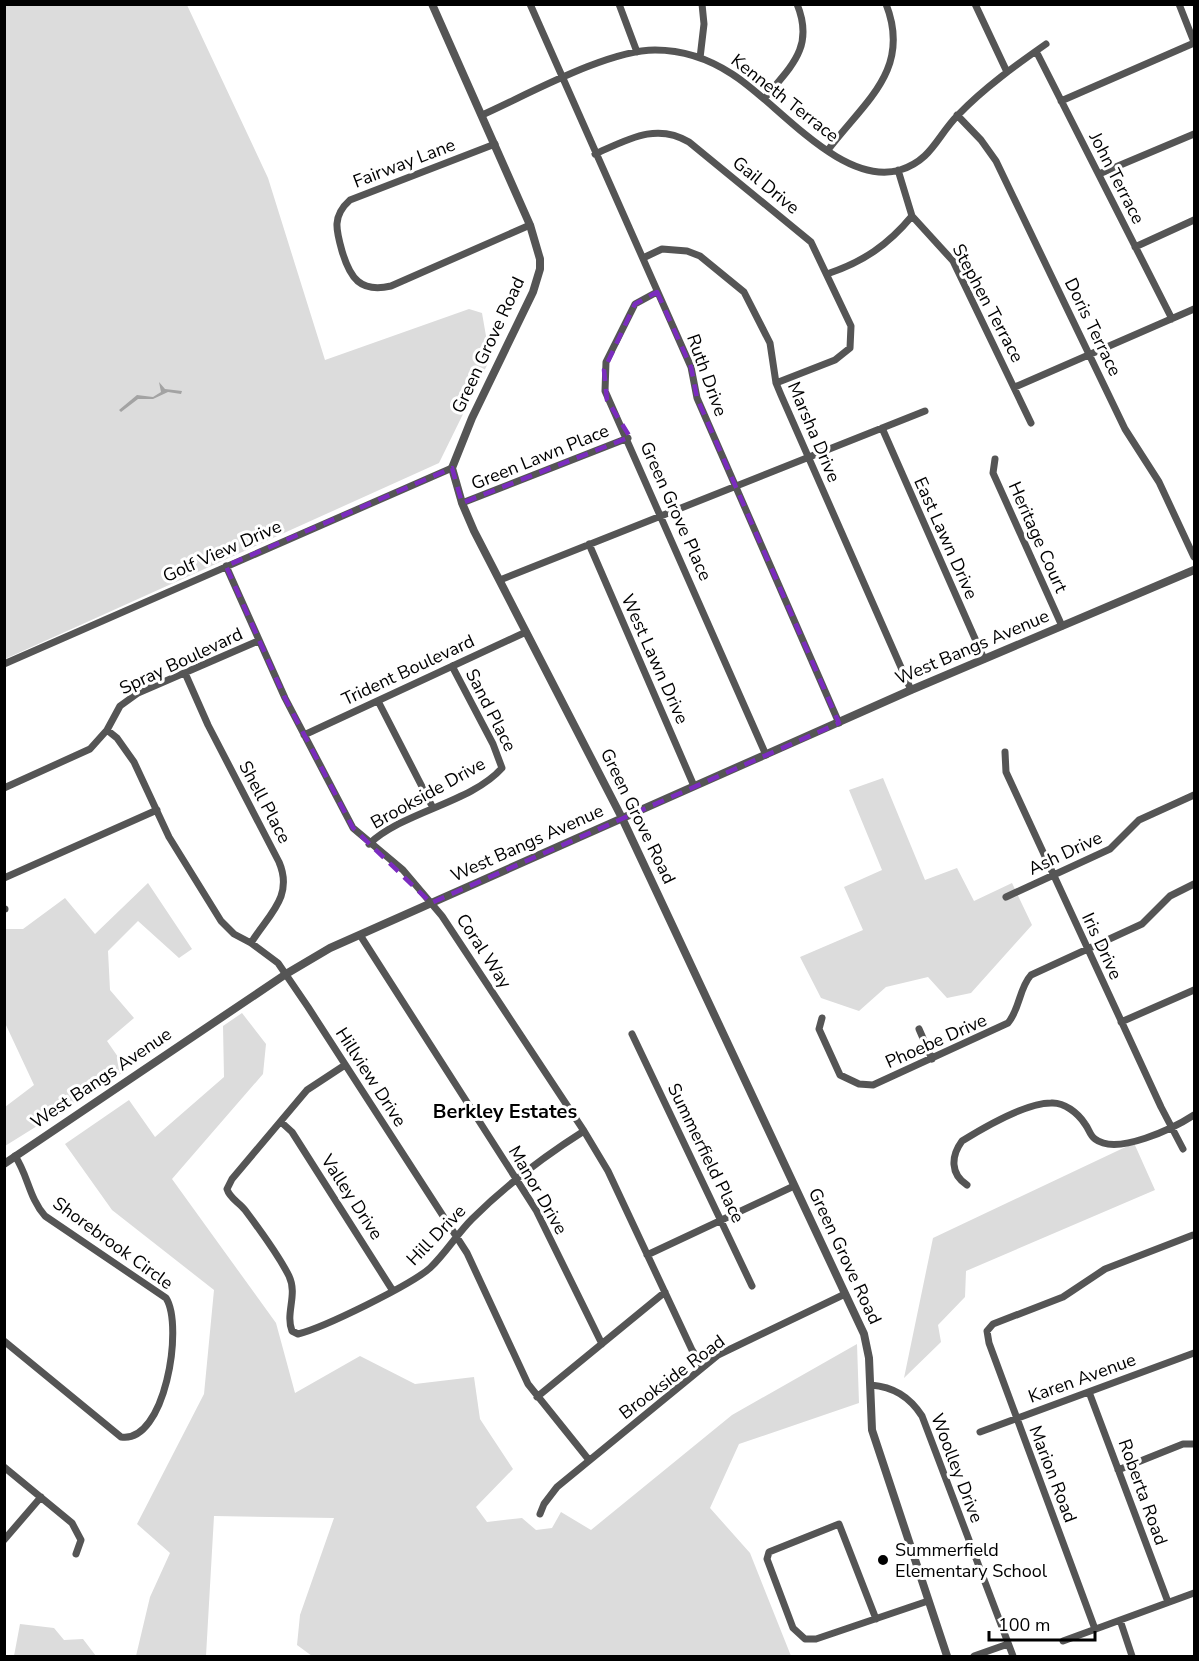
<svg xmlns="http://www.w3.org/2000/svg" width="1199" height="1661" font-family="'Nunito Sans',sans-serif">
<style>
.green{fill:#dcdcdc}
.water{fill:#a3a3a3}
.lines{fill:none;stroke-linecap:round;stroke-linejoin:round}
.minor{stroke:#555;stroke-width:7}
.tertiary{stroke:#555;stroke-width:8}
.marked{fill:none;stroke:#7b2cbf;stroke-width:4.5;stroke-dasharray:12 8;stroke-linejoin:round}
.poi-dot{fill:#000;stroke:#fff;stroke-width:2}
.labels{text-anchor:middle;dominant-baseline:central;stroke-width:6;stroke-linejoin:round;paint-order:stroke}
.street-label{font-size:18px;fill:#000;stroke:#fff}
.poi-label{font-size:18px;fill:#000;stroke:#fff;text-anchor:start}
.neighbourhood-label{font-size:20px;font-weight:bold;fill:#000;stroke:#fff}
</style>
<rect width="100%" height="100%" fill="#fff"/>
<!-- green -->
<path class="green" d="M4,5H187L268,178L325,360L469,309L482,313L490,359L439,463L5,659Z
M883,778L925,880L957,868L974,901L1012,883L1032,925L971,993L947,998L928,977L886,987L859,1011L821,998L800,957L863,930L844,887L882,870L849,790Z
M148,883L192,949L179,958L138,921L108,951L110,990L134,1018L107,1041L127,1070L5,1146V1107L34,1085L5,1023V929H23L65,898L95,934Z
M242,1013L266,1044L263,1074L172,1179L276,1323L295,1393L360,1356L415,1384L474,1377L480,1419L513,1469L476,1507L487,1522L522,1518L536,1530L552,1528L561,1512L591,1530L732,1415L857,1344L859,1403L739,1444L710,1508L750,1553L791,1656H312L297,1645L300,1615L334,1518L214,1516L206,1656H136L150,1597L170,1553L137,1524L204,1394L214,1290L112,1210L65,1144L129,1100L155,1137L224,1077L223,1026Z
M1134,1143L1155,1190L966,1271L965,1297L938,1325L941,1342L904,1378L933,1238Z
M20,1624L54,1628L64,1640L83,1639L96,1656H14Z"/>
<!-- water -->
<path class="water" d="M159,382L165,389L182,391L181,394L168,392L153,399H138L121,412L119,410L137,395L153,397L161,392Z"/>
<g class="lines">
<!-- minor -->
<path class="minor" d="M530,4L691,367L697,398L839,723
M619,4L637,52
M975,4L1007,72
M1179,4L1194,42
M1036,51L1172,319
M700,58L704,24L702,4
M764,99C790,67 815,48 797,4
M1061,101L1194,43
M482,115C527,95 607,50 655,50C682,50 709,59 732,74C777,102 841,187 900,170C932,160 937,136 958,115C984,88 1016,65 1046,44
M957,115L981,140L996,161L1125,429L1159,482L1194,557
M495,144L350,200C332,216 336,230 342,251C350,278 360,293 391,286L530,225
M828,150C864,102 912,70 886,4
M595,154C627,140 656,122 689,142L811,242L851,326L850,348L835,360L776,383
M898,170L912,216L953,261L1031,423
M1099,174L1194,134
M1135,247L1194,220
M643,258L662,249L687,251L700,256L744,292L770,343L776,383L781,395L911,690
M827,274C863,262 888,245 912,216
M657,292L635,304L606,362L605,391L766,755
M1015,387L1194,309
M882,428L984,659
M995,459L993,473L1062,626
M462,503L628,438
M589,544L694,786
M226,566L285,698L353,828L403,870L442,916L584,1131L608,1171L692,1350L703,1367
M500,580L925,411
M4,664L452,468
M185,673L208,725L279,862C294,897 268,915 251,943
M378,701L433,808
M107,730L117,738L134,762L169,837L221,921L234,934L251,943L278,963L308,1007L467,1253L528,1384L589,1460
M304,735L526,632
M1005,752L1006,772L1161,1107L1183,1149
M4,788L90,749L107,730L120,706L138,693L258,641
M369,844C404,811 471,803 502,768L493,744L452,666
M4,878L157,810
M1006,897L1110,849L1139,820L1194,795
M4,909H5
M360,935L536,1210L602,1344
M822,1018L819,1029L840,1075L859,1084L873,1085L1008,1023C1020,1009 1019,988 1031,975L1142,924L1170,896L1194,884
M1121,1022L1194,990
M919,1029L932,1059
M632,1034L752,1286
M345,1065L307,1090L232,1179L227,1189C230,1199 239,1202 245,1210C260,1230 278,1254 289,1276C298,1295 285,1313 292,1331L298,1334C323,1328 411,1285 430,1268C445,1254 457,1234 472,1219C506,1185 543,1157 584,1131
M281,1122L292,1132L393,1291
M967,1185C950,1174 951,1156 962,1141C983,1128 1026,1103 1051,1103C1064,1102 1078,1113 1085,1124C1089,1129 1090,1136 1095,1139C1117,1156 1174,1128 1194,1115
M647,1255L794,1186
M4,1341L121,1437C165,1444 184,1326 166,1298L45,1216C29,1198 28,1175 15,1156
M871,1385C893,1387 909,1396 922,1416L1013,1656
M1089,1392L1168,1602
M537,1397L665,1292
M980,1432L1194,1353
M4,1467L72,1523L81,1540L76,1554
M1118,1470L1183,1444H1194
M540,1514L544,1504L557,1487L718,1355L845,1294
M4,1540L41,1497
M876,1619L839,1524L769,1552L767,1559L793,1628L805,1639H816L928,1601
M1120,1620L1132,1656
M1095,1629L989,1343L987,1331L993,1324L1063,1297L1105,1269L1193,1235
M1063,1641L1194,1593
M974,1656L1008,1644"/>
<!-- tertiary -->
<path class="tertiary" d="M432,4L530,225L540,259V269L533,292L472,418L452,468L462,503L474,531L622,818L864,1334L869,1358L872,1430L947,1656
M4,1164L286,974L330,948L911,690L1194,570"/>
</g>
<!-- marked area -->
<path class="marked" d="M657,292L691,367L697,398L839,723L431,903L353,828L285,698L226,566L452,468L462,503L630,437L607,400L604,370L635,304Z"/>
<!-- markers -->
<circle class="poi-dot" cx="883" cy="1560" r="6"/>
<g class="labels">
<!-- street labels -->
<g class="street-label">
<text transform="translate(785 98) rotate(38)">Kenneth Terrace</text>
<text transform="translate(404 163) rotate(-21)">Fairway Lane</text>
<text transform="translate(1117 178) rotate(63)">John Terrace</text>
<text transform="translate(766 185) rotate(39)">Gail Drive</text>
<text transform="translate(988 303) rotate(62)">Stephen Terrace</text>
<text transform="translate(1093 327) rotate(64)">Doris Terrace</text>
<text transform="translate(488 345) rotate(-65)">Green Grove Road</text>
<text transform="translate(707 375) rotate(70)">Ruth Drive</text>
<text transform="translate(814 432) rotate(67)">Marsha Drive</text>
<text transform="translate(540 457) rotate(-22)">Green Lawn Place</text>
<text transform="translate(676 511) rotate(66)">Green Grove Place</text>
<text transform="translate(1038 537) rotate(66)">Heritage Court</text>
<text transform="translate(946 538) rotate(66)">East Lawn Drive</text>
<text transform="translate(222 551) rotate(-24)">Golf View Drive</text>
<text transform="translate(972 647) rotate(-23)">West Bangs Avenue</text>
<text transform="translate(655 659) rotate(66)">West Lawn Drive</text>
<text transform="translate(181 661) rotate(-25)">Spray Boulevard</text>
<text transform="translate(408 670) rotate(-25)">Trident Boulevard</text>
<text transform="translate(491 710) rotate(63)">Sand Place</text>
<text transform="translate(428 793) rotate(-29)">Brookside Drive</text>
<text transform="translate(265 802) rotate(62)">Shell Place</text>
<text transform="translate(638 816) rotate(64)">Green Grove Road</text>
<text transform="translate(527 843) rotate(-24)">West Bangs Avenue</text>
<text transform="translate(1065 853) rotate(-25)">Ash Drive</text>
<text transform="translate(1102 946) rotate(65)">Iris Drive</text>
<text transform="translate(484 951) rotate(57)">Coral Way</text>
<text transform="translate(936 1041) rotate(-24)">Phoebe Drive</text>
<text transform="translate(371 1077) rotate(57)">Hillview Drive</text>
<text transform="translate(101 1078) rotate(-34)">West Bangs Avenue</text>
<text transform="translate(706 1153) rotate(64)">Summerfield Place</text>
<text transform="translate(538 1190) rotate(60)">Manor Drive</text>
<text transform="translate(352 1197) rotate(57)">Valley Drive</text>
<text transform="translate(436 1235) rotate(-46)">Hill Drive</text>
<text transform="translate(113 1243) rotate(36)">Shorebrook Circle</text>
<text transform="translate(845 1256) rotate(65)">Green Grove Road</text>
<text transform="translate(672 1377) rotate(-37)">Brookside Road</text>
<text transform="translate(1082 1378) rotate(-20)">Karen Avenue</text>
<text transform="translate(957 1468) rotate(69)">Woolley Drive</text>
<text transform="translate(1053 1474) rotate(69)">Marion Road</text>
<text transform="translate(1143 1492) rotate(70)">Roberta Road</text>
</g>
<!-- poi labels -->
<g class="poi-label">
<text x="895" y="1550">Summerfield<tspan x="895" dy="21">Elementary School</tspan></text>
</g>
<!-- neighbourhood labels -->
<g class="neighbourhood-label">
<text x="505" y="1111">Berkley Estates</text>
</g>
</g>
<!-- border -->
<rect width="1199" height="1661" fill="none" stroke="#000000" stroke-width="12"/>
<!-- scale -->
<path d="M989 1631v9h106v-9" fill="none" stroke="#000000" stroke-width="3"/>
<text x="998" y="1631" font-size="18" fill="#000000" stroke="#ffffff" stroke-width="4.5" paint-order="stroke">100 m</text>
</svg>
